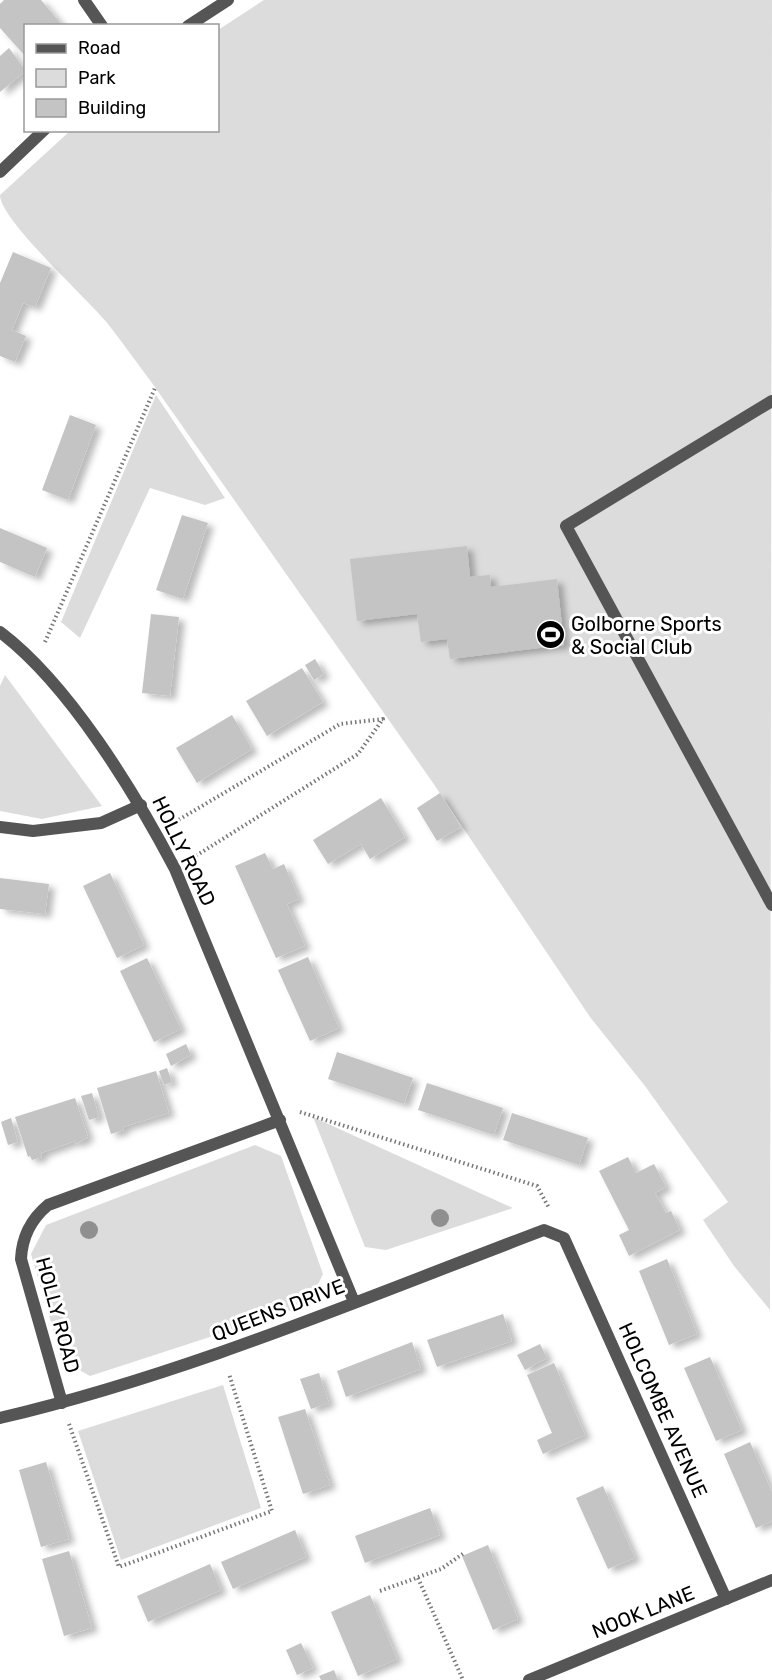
<svg xmlns="http://www.w3.org/2000/svg" width="772" height="1680" font-family="Rubik,sans-serif">
<style>
.green{fill:#dcdcdc}
.building{fill:#c4c4c4;filter:url(#shadow)}
.lines{fill:none;stroke-linecap:round;stroke-linejoin:round}
.path{stroke:#777;stroke-width:4;stroke-dasharray:1.5 3;stroke-linecap:butt}
.service{stroke:#555;stroke-width:12}
.minor{stroke:#555;stroke-width:12}
.tertiary{stroke:#555;stroke-width:12}
.tree{fill:#8f8f8f}
.labels{text-anchor:middle;dominant-baseline:central;stroke-width:6;stroke-linejoin:round;paint-order:stroke}
.poi-label{font-size:20px;fill:#000;stroke:#fff;text-anchor:start}
.street-label{font-size:20px;fill:#000;stroke:#fff}
</style>
<defs>
<filter id="shadow"><feDropShadow dx="6" dy="4" stdDeviation="3" flood-color="#0004"/></filter>
</defs>
<rect width="100%" height="100%" fill="#fff"/>
<!-- green -->
<path class="green" d="M264,0H772L770,1310L734,1266L703,1220L728,1202L645,1086L590,1017L431,780L152,383C137,363 123,343 108,324C88,299 0,220 0,195L70,131L218,130V30Z
M156,395L225,498L205,505L150,488L80,638L61,622Z
M5,675L102,806L42,819L0,811V686Z
M313,1117L513,1208L386,1250L365,1247Z
M255,1145L281,1156L323,1274L308,1305L90,1376L62,1360L31,1254L46,1225Z
M223,1385L261,1508L121,1560L78,1431Z"/>
<!-- building -->
<path class="building" d="M4,0H41L63,26H26V57L0,28V4Z
M9,48L26,71L0,92V56Z
M13,252L51,268L35,307L23,303L12,330L26,336L15,362L0,356V283Z
M70,415L96,425L68,500L42,490Z
M182,515L208,523L183,599L156,590Z
M0,528L47,548L35,577L0,562Z
M467,546L470,577L490,575L491,587L557,579L564,645L450,659L447,639L421,642L417,614L357,621L350,559Z
M151,614L179,617L170,696L142,693Z
M315,659L324,674L314,680L305,665Z
M302,668L323,702L267,736L246,701Z
M232,715L252,749L197,783L176,748Z
M440,793L461,827L437,841L417,808Z
M381,798L405,837L370,859L361,844L328,864L313,840Z
M265,853L273,869L284,864L299,899L287,904L305,946L276,958L235,866Z
M110,873L144,945L117,958L83,886Z
M0,878L49,884L45,914L0,909Z
M308,957L339,1028L310,1041L278,970Z
M147,958L181,1029L154,1042L120,971Z
M186,1044L191,1055L171,1066L166,1054Z
M337,1052L413,1078L404,1104L328,1079Z
M167,1068L172,1082L164,1085L159,1071Z
M156,1071L169,1113L123,1127L124,1130L111,1134L97,1088Z
M427,1083L503,1108L494,1135L418,1110Z
M92,1093L99,1117L89,1120L81,1096Z
M75,1098L88,1137L76,1144L75,1141L41,1153L42,1157L32,1160L30,1156L28,1157L15,1117Z
M512,1113L588,1138L579,1165L503,1140Z
M11,1118L18,1142L8,1145L1,1122Z
M628,1157L636,1173L654,1164L666,1187L655,1193L666,1213L671,1211L680,1230L629,1256L619,1235L629,1230L599,1171Z
M667,1259L697,1334L669,1345L639,1271Z
M503,1314L512,1341L437,1367L427,1340Z
M412,1342L421,1369L346,1397L337,1371Z
M540,1344L547,1358L525,1370L517,1355Z
M710,1357L742,1430L716,1441L684,1368Z
M554,1363L585,1435L543,1454L537,1440L552,1433L527,1375Z
M319,1373L329,1403L311,1409L300,1379Z
M305,1409L330,1485L303,1494L278,1417Z
M750,1442L772,1492V1521L756,1528L724,1454Z
M46,1462L69,1539L41,1547L19,1470Z
M603,1486L635,1558L608,1569L576,1498Z
M430,1508L440,1535L365,1563L355,1536Z
M295,1530L306,1557L233,1589L221,1562Z
M488,1545L518,1619L493,1630L462,1556Z
M69,1551L92,1628L64,1636L42,1559Z
M210,1564L221,1590L148,1622L137,1596Z
M370,1595L397,1659L358,1676L331,1612Z
M301,1643L313,1668L297,1675L286,1650Z
M334,1670L338,1680H321L319,1676Z"/>
<g class="lines">
<!-- path -->
<path class="path" d="M45,642L155,388
M175,822L340,724L383,719L358,754L194,857
M300,1112L537,1186L549,1208
M69,1424L119,1567L272,1511L229,1374
M418,1578L463,1680
M380,1591L441,1569L464,1553"/>
<!-- service -->
<path class="service" d="M772,401L566,526L772,905
M0,827L33,831L101,823L141,805"/>
<!-- minor -->
<path class="minor" d="M84,0L102,26
M188,26L228,0
M0,172L44,130
M0,632C69,684 135,793 175,869L354,1302
M62,1403L21,1259C22,1237 30,1220 48,1205L280,1120
M0,1418C187,1374 364,1298 544,1230L564,1238L726,1599"/>
<!-- tertiary -->
<path class="tertiary" d="M529,1680L772,1580"/>
</g>
<!-- trees -->
<g class="tree">
<circle cx="440" cy="1218" r="9"/>
<circle cx="89" cy="1230" r="9"/>
</g>
<!-- icons -->
<defs>
<symbol id="stadium-disc" viewBox="-11 -11 22 22"><circle r="9.5" fill="#000" stroke="#fff"/><path d="M0-5a6.5 5 0 1 0 0 10a6.5 5 0 1 0 0-10ZM-3.5-1.8h7v3.6h-7Z" fill="#fff"/></symbol>
</defs>
<g fill-rule="evenodd">
<use href="#stadium-disc" x="534" y="618" width="33" height="33"/>
</g>
<g class="labels">
<!-- poi labels -->
<g class="poi-label">
<text x="571" y="624">Golborne Sports<tspan x="571" dy="23">&amp; Social Club</tspan></text>
</g>
<!-- street labels -->
<g class="street-label">
<text transform="translate(184 851) rotate(64)">HOLLY ROAD</text>
<text transform="translate(278 1310) rotate(-21)">QUEENS DRIVE</text>
<text transform="translate(58 1315) rotate(75)">HOLLY ROAD</text>
<text transform="translate(663 1410) rotate(66)">HOLCOMBE AVENUE</text>
<text transform="translate(643 1612) rotate(-22)">NOOK LANE</text>
</g>
</g>
<!-- legend -->
<rect x="24" y="24" width="195" height="108" fill="#ffffff" stroke="#999999" stroke-width="1.5"/>
<rect x="36" y="44" width="30" height="9" fill="#555555" stroke="#999999" stroke-width="1.5"/>
<text x="78" y="54" font-size="18" fill="#000000">Road</text>
<rect x="36" y="69" width="30" height="18" fill="#dcdcdc" stroke="#999999" stroke-width="1.5"/>
<text x="78" y="84" font-size="18" fill="#000000">Park</text>
<rect x="36" y="99" width="30" height="18" fill="#c4c4c4" stroke="#999999" stroke-width="1.5"/>
<text x="78" y="114" font-size="18" fill="#000000">Building</text>
</svg>
